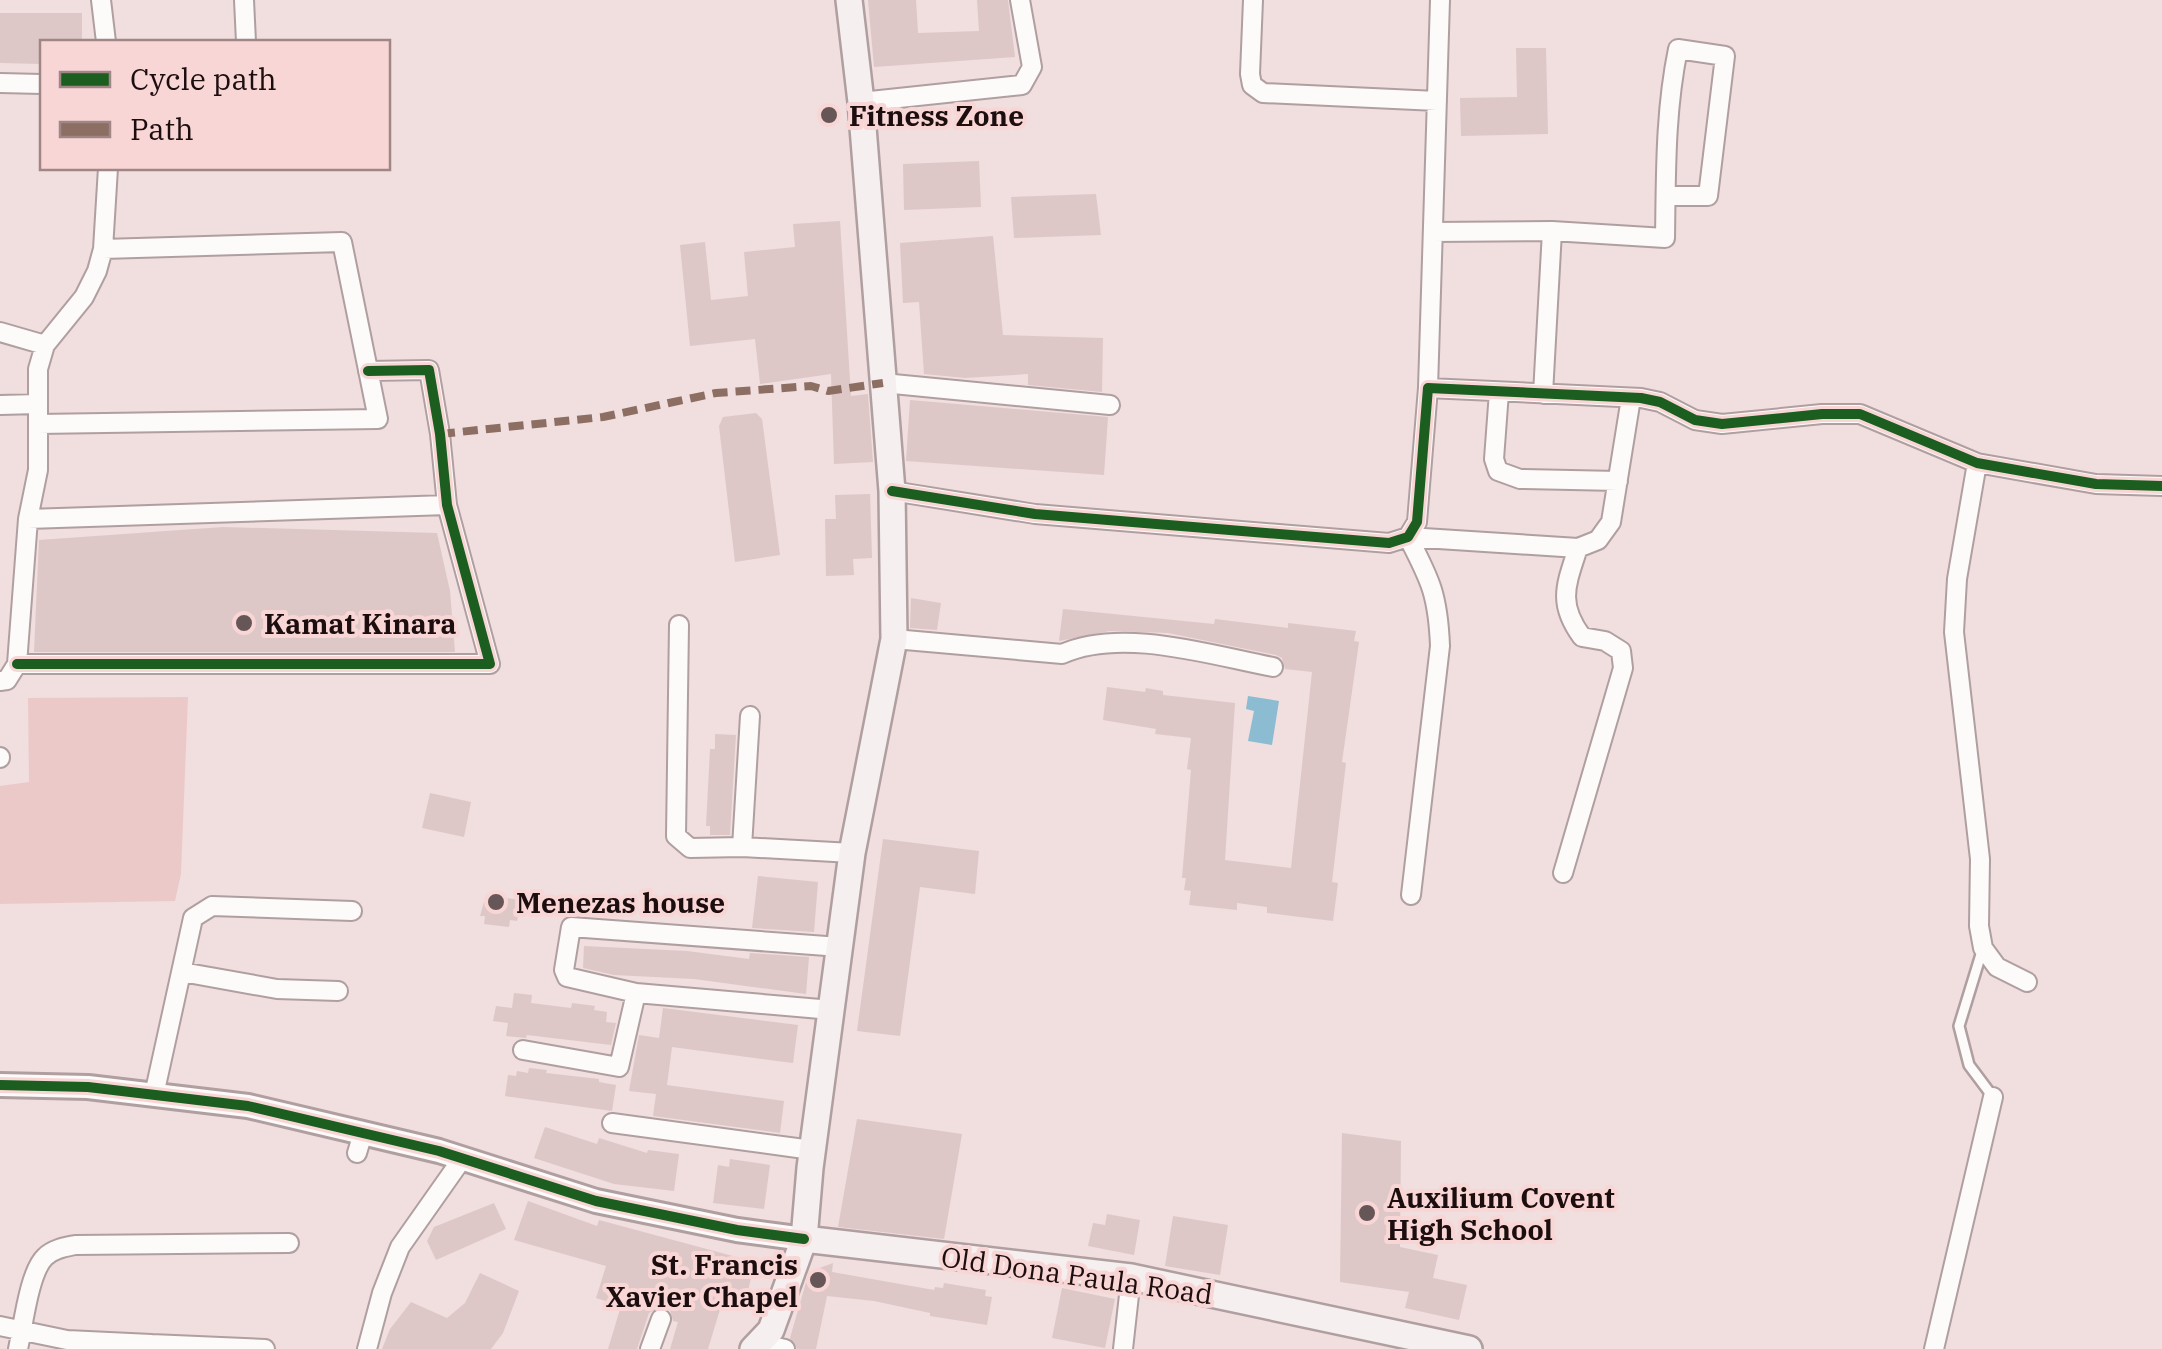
<svg xmlns="http://www.w3.org/2000/svg" width="2162" height="1349" font-family="'IBM Plex Serif',serif">
<style>
.green{fill:#ecc9c9}
.water{fill:#8cbcd1}
.building{fill:#dec7c7}
.lines{fill:none;stroke-linecap:round;stroke-linejoin:round}
.service-casing{stroke:#b09fa0;stroke-width:14}
.minor-casing{stroke:#b09fa0;stroke-width:22}
.tertiary-casing{stroke:#b09fa0;stroke-width:28}
.secondary-casing{stroke:#b09fa0;stroke-width:30}
.service{stroke:#fdfafa;stroke-width:9}
.minor{stroke:#fdfafa;stroke-width:18}
.tertiary{stroke:#fdfafa;stroke-width:22}
.secondary{stroke:#f6efef;stroke-width:25}
.quiet{stroke:#8d6e63;stroke-width:8;stroke-dasharray:15 8;stroke-linecap:butt}
.cycleway-casing{stroke:#f9d6d6;stroke-width:16}
.cycleway{stroke:#1b5e20;stroke-width:10}
.poi-dot{fill:#675657;stroke:#f9d6d6;stroke-width:4}
.labels{text-anchor:middle;dominant-baseline:central;stroke-width:8;stroke-linejoin:round;paint-order:stroke}
.poi-label{font-size:28px;font-weight:bold;fill:#1c0d0e;stroke:#f9d6d6;text-anchor:start}
.street-label{font-size:28px;fill:#1c0d0e;stroke:#f9d6d6}
</style>
<rect width="100%" height="100%" fill="#f1dede"/>
<!-- green -->
<path class="green" d="M188,697L181,874L175,901L0,904V786L29,782L28,698Z"/>
<!-- water -->
<path class="water" d="M1248,696L1279,701L1272,745L1248,741L1254,711L1246,709Z"/>
<!-- building -->
<path class="building" d="M868,0H916L918,33L979,31L977,0H1008L1015,57L874,67Z
M0,13H82V42H42V64L0,63Z
M1516,48H1546L1548,134L1461,136L1460,98L1517,97Z
M979,161L981,207L904,210L903,164Z
M1096,194L1101,235L1014,238L1011,197Z
M840,221L851,396L868,394L873,462L834,464L831,374L760,384L755,339L690,346L680,245L705,242L711,300L748,296L744,252L795,247L793,224Z
M993,236L1003,335L1103,338L1102,392L1028,385V374L965,378L924,374L919,302L903,303L900,243Z
M910,400L1108,417L1104,475L906,461Z
M756,413L762,419L780,555L735,562L719,426L723,417Z
M870,494L872,558L853,559L854,575L826,576L825,519H836L835,495Z
M223,527L437,533L450,591L455,652H34L39,540Z
M911,598L941,603L937,630L910,628Z
M1063,609L1214,624L1215,619L1288,628V623L1356,631L1354,641L1359,642L1342,762L1346,763L1332,882L1338,883L1333,921L1267,913V907L1237,903V910L1189,905L1191,891L1184,890L1186,878H1182L1191,770L1187,769L1191,738L1155,734L1156,729L1103,720L1107,687L1145,692L1146,688L1163,691V695L1235,703L1225,860L1291,868L1312,672L1285,669L1282,658L1276,655L1168,633L1110,631L1059,641Z
M715,734L736,735L730,835H710V826H706L710,749H715Z
M430,793L471,802L464,837L422,828Z
M883,839L979,851L975,894L920,887L900,1036L857,1031Z
M758,876L818,882L814,932L752,928Z
M486,895L521,900L517,921L510,920L509,927L484,924L485,916H480Z
M584,946L687,951L749,959L750,953L809,957L806,994L694,979L614,975L583,968Z
M514,993L532,995L531,1003L571,1008L572,1003L595,1006L594,1010L607,1012L606,1022L616,1023L611,1045L527,1035L526,1038L506,1036L508,1023L493,1021L496,1006L512,1008Z
M663,1008L798,1025L793,1063L672,1047L667,1085L784,1101L780,1133L653,1116L656,1094L629,1091L639,1035L659,1038Z
M529,1068L547,1070L546,1073L599,1079V1082L616,1085L612,1111L505,1096L508,1075L516,1076L517,1071L528,1073Z
M857,1119L962,1134L944,1239L838,1227Z
M545,1127L597,1144L599,1138L647,1153L648,1150L679,1154L674,1191L614,1184L534,1158Z
M1342,1133L1401,1141L1400,1247L1438,1255L1433,1278L1467,1285L1459,1320L1405,1308L1409,1292L1340,1282Z
M730,1159L770,1165L764,1209L713,1203L718,1165L729,1167Z
M528,1201L597,1226L599,1220L755,1262L746,1299L725,1293L708,1349H670L678,1322L673,1321L670,1310L660,1307L649,1313L637,1349H608L621,1306L596,1298L606,1266L514,1240Z
M494,1203L506,1229L436,1260L427,1241L434,1227Z
M1107,1214L1140,1220L1134,1255L1088,1246L1093,1223L1105,1225Z
M1173,1216L1228,1225L1220,1275L1165,1266Z
M833,1263L832,1272L934,1290L935,1287L943,1288L944,1283L986,1290L985,1296L992,1297L987,1325L930,1316V1313L874,1301L827,1296L816,1349H797L790,1338L809,1272Z
M480,1273L519,1291L503,1333L491,1349H382L390,1329L411,1302L447,1318L465,1303Z
M1062,1288L1115,1299L1105,1348L1052,1338Z"/>
<g class="lines">
<defs>
<path id="service" d="M1982,951L1959,1026L1969,1065L1993,1097"/>
<path id="minor" d="M101,0L106,42
M244,0L246,42
M1253,0L1250,74L1252,85L1263,93L1437,101
M0,83L42,84
M861,102L1022,85L1032,67L1020,0
M1433,232L1552,231L1665,238C1666,174 1665,112 1678,49L1725,56L1708,196H1666
M0,332L45,345
M883,383L1110,405
M1428,388L1440,0
M1499,392L1494,459L1498,471L1520,479L1618,481
M1543,394L1552,231
M0,405L38,404
M38,424L378,419L342,242L103,249
M1977,463L1957,579L1954,632L1980,859L1979,926L1983,948L1997,967L2027,982
M892,491L1035,514L1389,543L1408,537L1417,522L1428,388L1641,398L1660,402L1695,420L1722,424L1822,414H1860L1977,463L2096,484L2162,486
M28,519L447,505
M679,625L676,836L690,848L742,847
M894,639L1062,654C1122,627 1210,655 1273,667
M17,664H490L447,505L440,434L429,370L368,371
M0,681L7,680L17,664L28,519L38,470V369L45,345L84,297L97,271L103,249L108,168
M750,716L742,847L852,853
M0,757V758
M1563,873L1623,668L1621,651L1605,641L1582,637C1557,603 1566,585 1578,548
M1411,895L1440,646C1438,596 1431,581 1408,537L1578,548L1598,540L1611,522L1631,398
M182,972L277,989L338,991
M636,993L567,977L564,970L571,927L840,947
M523,1050L619,1067L636,993L832,1010
M154,1095L193,918L212,906L352,911
M612,1123L812,1150
M357,1153L363,1133
M0,1326L67,1340L151,1344
M759,1343L785,1349
M18,1349C23,1327 29,1272 45,1257C53,1249 65,1247 75,1245L289,1243
M152,1349L151,1344L265,1349
M367,1349L382,1293L400,1247L462,1159
M650,1349L661,1319
M1123,1349L1131,1277
M1934,1349L1993,1097"/>
<path id="tertiary" d="M0,1085L88,1087L248,1106L439,1151L596,1201L737,1230L804,1239"/>
<path id="secondary" d="M804,1239L1131,1277L1469,1349
M753,1349L771,1330L804,1239L810,1168L852,853L894,639L892,491L861,102L849,0"/>
</defs>
<!-- service casing -->
<use href="#service" class="service-casing"/>
<!-- minor casing -->
<use href="#minor" class="minor-casing"/>
<!-- tertiary casing -->
<use href="#tertiary" class="tertiary-casing"/>
<!-- secondary casing -->
<use href="#secondary" class="secondary-casing"/>
<!-- service -->
<use href="#service" class="service"/>
<!-- minor -->
<use href="#minor" class="minor"/>
<!-- tertiary -->
<use href="#tertiary" class="tertiary"/>
<!-- secondary -->
<use href="#secondary" class="secondary"/>
<!-- quiet -->
<path class="quiet" d="M440,434L603,417L716,393L811,386L828,391L883,383"/>
<defs>
<path id="cycleway" d="M892,491L1035,514L1389,543L1408,537L1417,522L1428,388L1641,398L1660,402L1695,420L1722,424L1822,414H1860L1977,463L2096,484L2162,486
M17,664H490L447,505L440,434L429,370L368,371
M0,1085L88,1087L248,1106L439,1151L596,1201L737,1230L804,1239"/>
</defs>
<!-- cycleway casing -->
<use href="#cycleway" class="cycleway-casing"/>
<!-- cycleway -->
<use href="#cycleway" class="cycleway"/>
</g>
<!-- markers -->
<g class="poi-dot">
<circle cx="829" cy="115" r="10"/>
<circle cx="244" cy="623" r="10"/>
<circle cx="496" cy="902" r="10"/>
<circle cx="1367" cy="1213" r="10"/>
<circle cx="818" cy="1280" r="10"/>
</g>
<g class="labels">
<!-- poi labels -->
<g class="poi-label">
<text x="849" y="115">Fitness Zone</text>
<text x="264" y="623">Kamat Kinara</text>
<text x="516" y="902">Menezas house</text>
<text x="1387" y="1197">Auxilium Covent<tspan x="1387" dy="32">High School</tspan></text>
<text x="798" y="1264" text-anchor="end">St. Francis<tspan x="798" dy="32">Xavier Chapel</tspan></text>
</g>
<!-- street labels -->
<g class="street-label">
<text transform="translate(1077 1275) rotate(8)">Old Dona Paula Road</text>
</g>
</g>
<!-- legend -->
<rect x="40" y="40" width="350" height="130" fill="#f9d6d6" stroke="#a18686" stroke-width="2.5"/>
<rect x="60" y="72" width="50" height="15" fill="#1b5e20" stroke="#a18686" stroke-width="2.5"/>
<text x="130" y="90" font-size="30" fill="#1c0d0e">Cycle path</text>
<rect x="60" y="122" width="50" height="15" fill="#8d6e63" stroke="#a18686" stroke-width="2.5"/>
<text x="130" y="140" font-size="30" fill="#1c0d0e">Path</text>
</svg>
